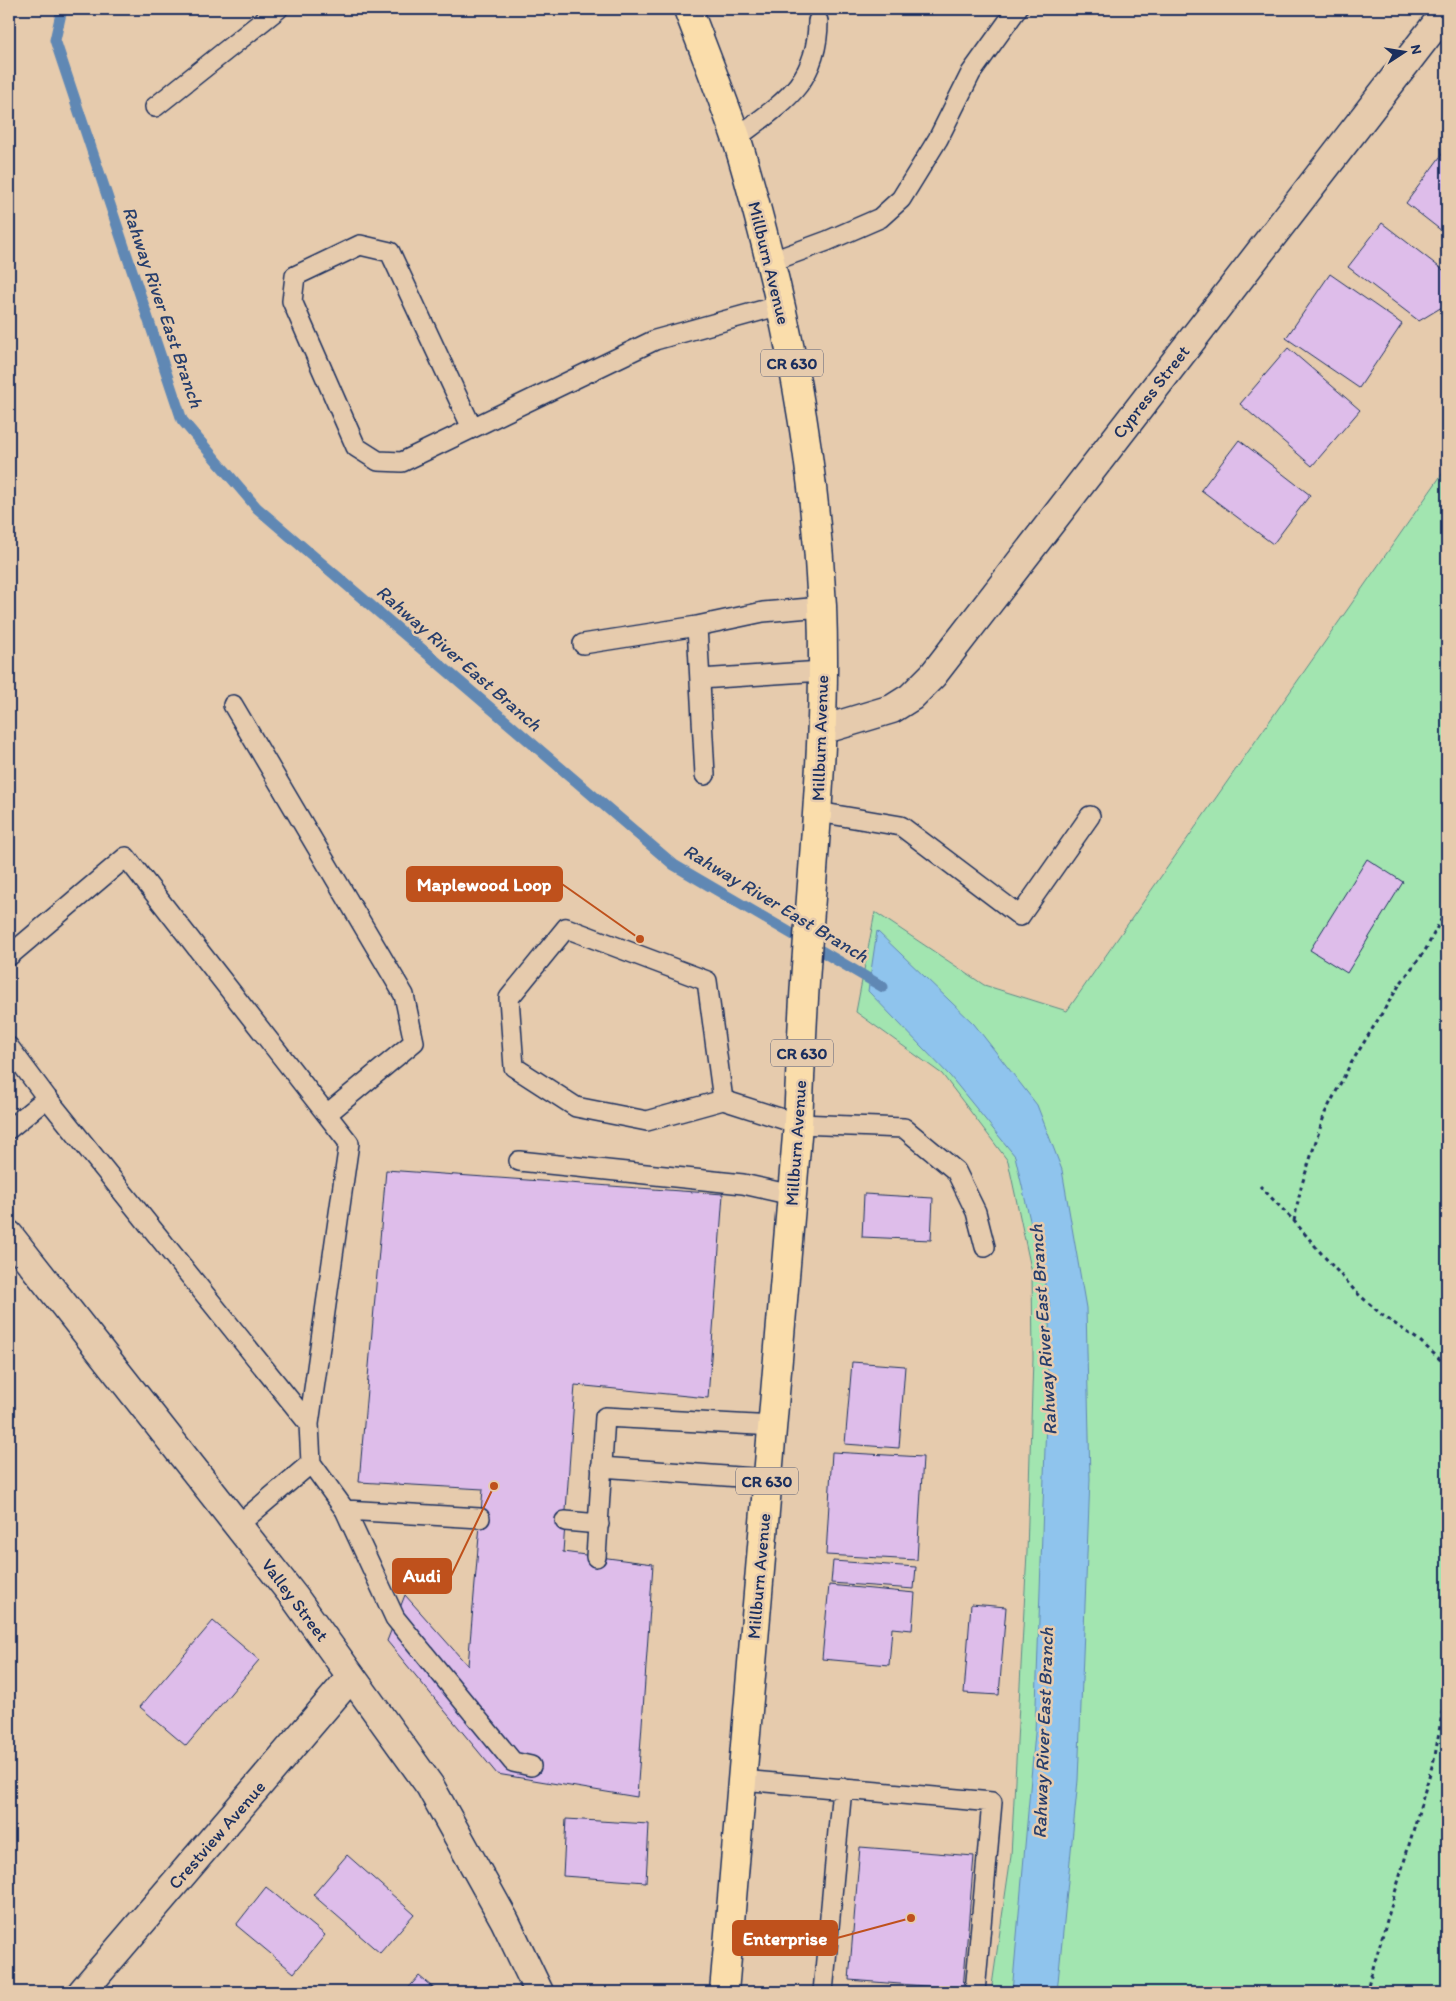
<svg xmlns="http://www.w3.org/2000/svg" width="1456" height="2001" font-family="Itim,sans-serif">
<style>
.green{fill:#a2e5b0;stroke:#5e8a87}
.water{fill:#8fc4ed;stroke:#6188b4}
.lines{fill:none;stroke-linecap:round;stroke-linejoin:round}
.stream{stroke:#6188b4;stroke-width:11}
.building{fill:#debdea;stroke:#1b2f5e}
.service-casing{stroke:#1b2f5e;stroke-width:22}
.minor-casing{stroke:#1b2f5e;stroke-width:31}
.secondary-casing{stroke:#1b2f5e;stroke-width:31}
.primary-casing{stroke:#1b2f5e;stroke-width:31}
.path{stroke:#1b2f5e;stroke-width:3;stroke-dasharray:4 4;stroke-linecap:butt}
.service{stroke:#e6cbad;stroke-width:19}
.minor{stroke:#e6cbad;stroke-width:28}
.secondary{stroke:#e6cbad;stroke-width:28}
.primary{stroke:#faddab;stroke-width:28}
.labels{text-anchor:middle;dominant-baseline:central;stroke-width:5;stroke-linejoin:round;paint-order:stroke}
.shield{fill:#e6cbad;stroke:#585e76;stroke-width:1}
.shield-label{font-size:16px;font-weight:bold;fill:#1b2f5e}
.street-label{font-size:18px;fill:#1b2f5e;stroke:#e6cbad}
.water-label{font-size:19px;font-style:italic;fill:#273e6c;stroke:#e6cbad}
.leader{fill:none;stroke:#bf511c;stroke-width:2}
.callout-dot{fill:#bf511c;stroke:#e6cbad;stroke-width:2}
.callout{fill:#bf511c;stroke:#bf511c;stroke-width:2}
.callout-label{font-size:19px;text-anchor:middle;font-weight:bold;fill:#fff}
</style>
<rect width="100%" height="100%" fill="#e6cbad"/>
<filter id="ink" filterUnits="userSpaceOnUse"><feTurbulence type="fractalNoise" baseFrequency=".02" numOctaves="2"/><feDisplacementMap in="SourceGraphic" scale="10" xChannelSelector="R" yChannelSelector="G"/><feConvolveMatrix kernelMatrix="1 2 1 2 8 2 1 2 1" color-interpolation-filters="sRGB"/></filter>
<g filter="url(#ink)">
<!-- green -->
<path class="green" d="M1447,467V1992H991L1011,1856L1027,1552L1033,1358L1032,1273L1008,1161L942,1074L856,1012L875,912L984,985L1067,1011Z"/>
<!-- water -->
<path class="water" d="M877,931L974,1024L1037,1105L1062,1170L1086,1308L1090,1479L1078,1780L1057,1992H1012L1035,1733L1050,1306L1015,1156L950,1076L868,991Z"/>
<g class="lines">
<!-- stream -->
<path class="stream" d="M62,9L55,40L182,420L257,508L674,865L883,987"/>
</g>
<!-- building -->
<path class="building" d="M1443,153L1447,156V235L1406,203Z
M1382,223L1447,273V304L1419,321L1348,267Z
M1330,274L1402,324L1359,388L1286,338Z
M1288,348L1360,410L1312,466L1240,404Z
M1239,440L1310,495L1273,544L1201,490Z
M1367,859L1403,882L1347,973L1310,950Z
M386,1170L723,1194L708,1398L575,1385L563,1552L653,1564L637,1797L497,1774L387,1641L405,1595L468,1666L483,1489L359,1482Z
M864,1194L933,1198L931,1240L862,1237Z
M852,1362L905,1366L899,1448L845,1444Z
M832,1452L923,1457L917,1560L826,1555Z
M833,1561L916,1567L914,1589L831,1583Z
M829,1585L915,1593L912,1630L892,1628L889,1665L822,1659Z
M971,1604L1006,1607L999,1695L964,1693Z
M213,1621L259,1660L186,1746L140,1707Z
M566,1819L649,1824L646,1882L563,1876Z
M860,1847L974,1856L963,1989L849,1980Z
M347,1855L414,1914L380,1953L313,1895Z
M266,1887L325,1935L294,1973L236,1925Z
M419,1976L438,1992H405Z"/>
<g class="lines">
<defs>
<path id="service" d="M155,107L278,9
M736,138C781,104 818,84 818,21
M770,262L827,241L880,218L901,199L938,139L971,73L1017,9
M472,428L390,252L360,245L295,276L292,301L356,447L378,461L402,462L655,340L781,305
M697,626L705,775
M583,644L697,626L763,612L822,607
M700,679L822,671
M233,705L404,995L414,1042L327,1114
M818,812L901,826L1020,916L1090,816
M9,956L126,857L349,1143L309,1424L311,1463L345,1510L480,1518
M9,1047L47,1098L309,1424
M723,1100L707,981L566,928L509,998L514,1067L576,1107L647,1121L723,1100L798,1124L904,1128L956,1171L976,1212L985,1247
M9,1129L47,1098
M519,1161L743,1184L792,1195
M601,1467L767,1479
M345,1510L395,1618L513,1762L531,1766
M565,1521L599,1524
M238,1525L311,1463
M596,1557L605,1417L773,1426
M742,1780L992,1802L975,1992
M823,1992L842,1788"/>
<path id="minor" d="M822,730L892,709L911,697L933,675L1447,10
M82,1992L351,1677"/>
<path id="secondary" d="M9,1235L295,1598L430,1786L505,1921L539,1992"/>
<path id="primary" d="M688,9C704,51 721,94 736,137C747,171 756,206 765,241C796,360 816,483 822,606C827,732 813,856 805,982C802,1029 800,1076 798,1124L724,1992"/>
</defs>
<!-- service casing -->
<use href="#service" class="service-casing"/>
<!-- minor casing -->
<use href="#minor" class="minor-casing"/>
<!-- secondary casing -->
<use href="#secondary" class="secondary-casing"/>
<!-- primary casing -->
<use href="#primary" class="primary-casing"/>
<!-- path -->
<path class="path" d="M1260,1186L1294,1221L1321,1253L1356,1292L1382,1315L1420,1341L1447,1366
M1294,1221L1301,1187L1325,1113L1350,1065L1400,984L1426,949L1447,908
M1366,1992L1435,1756L1447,1683"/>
<!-- service -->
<use href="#service" class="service"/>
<!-- minor -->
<use href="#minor" class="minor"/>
<!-- secondary -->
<use href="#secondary" class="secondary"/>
<!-- primary -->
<use href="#primary" class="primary"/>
</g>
</g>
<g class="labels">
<!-- shield labels -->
<g class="shield">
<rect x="761" y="349.5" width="62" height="27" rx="4"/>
<rect x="771" y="1039.5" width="62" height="27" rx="4"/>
<rect x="736" y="1467.5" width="62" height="27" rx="4"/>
</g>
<g class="shield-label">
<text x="792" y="363">CR 630</text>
<text x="802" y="1053">CR 630</text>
<text x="767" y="1481">CR 630</text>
</g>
<!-- street labels -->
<g class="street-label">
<text transform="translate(769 263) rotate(76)">Millburn Avenue</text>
<text transform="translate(1151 392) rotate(-52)">Cypress Street</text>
<text transform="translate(820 738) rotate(-88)">Millburn Avenue</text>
<text transform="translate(796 1143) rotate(-86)">Millburn Avenue</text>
<text transform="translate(759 1576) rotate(-85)">Millburn Avenue</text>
<text transform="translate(295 1600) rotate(53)">Valley Street</text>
<text transform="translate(217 1835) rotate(-49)">Crestview Avenue</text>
</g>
<!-- water labels -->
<g class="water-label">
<text transform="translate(163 307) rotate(71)">Rahway River East Branch</text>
<text transform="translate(459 658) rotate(41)">Rahway River East Branch</text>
<text transform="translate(776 903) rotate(31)">Rahway River East Branch</text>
<text transform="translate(1043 1330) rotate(-94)">Rahway River East Branch</text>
<text transform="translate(1043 1733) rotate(-88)">Rahway River East Branch</text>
</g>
</g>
<!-- callouts -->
<path class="leader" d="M640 939L562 884M494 1486L451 1576M911 1918L837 1938"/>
<g class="callout-dot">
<circle cx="640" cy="939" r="5"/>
<circle cx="494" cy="1486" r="5"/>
<circle cx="911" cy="1918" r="5"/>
</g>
<g class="callout">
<rect x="407" y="867" width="155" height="34" rx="5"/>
<rect x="393" y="1559" width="58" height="34" rx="5"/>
<rect x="733" y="1921" width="104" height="34" rx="5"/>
</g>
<g class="callout-label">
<text x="484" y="891">Maplewood Loop</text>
<text x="422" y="1582">Audi</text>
<text x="785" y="1945">Enterprise</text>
</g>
<!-- margin -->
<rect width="1456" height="2001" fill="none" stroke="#e6cbad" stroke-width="30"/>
<rect x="15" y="15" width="1426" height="1971" fill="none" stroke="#1b2f5e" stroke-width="2" filter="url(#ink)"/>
<!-- north arrow -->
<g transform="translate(1404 52) rotate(78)" stroke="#e6cbad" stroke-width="4" paint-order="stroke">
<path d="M0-4L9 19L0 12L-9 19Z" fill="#1b2f5e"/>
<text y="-8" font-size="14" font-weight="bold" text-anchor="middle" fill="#1b2f5e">N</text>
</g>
</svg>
